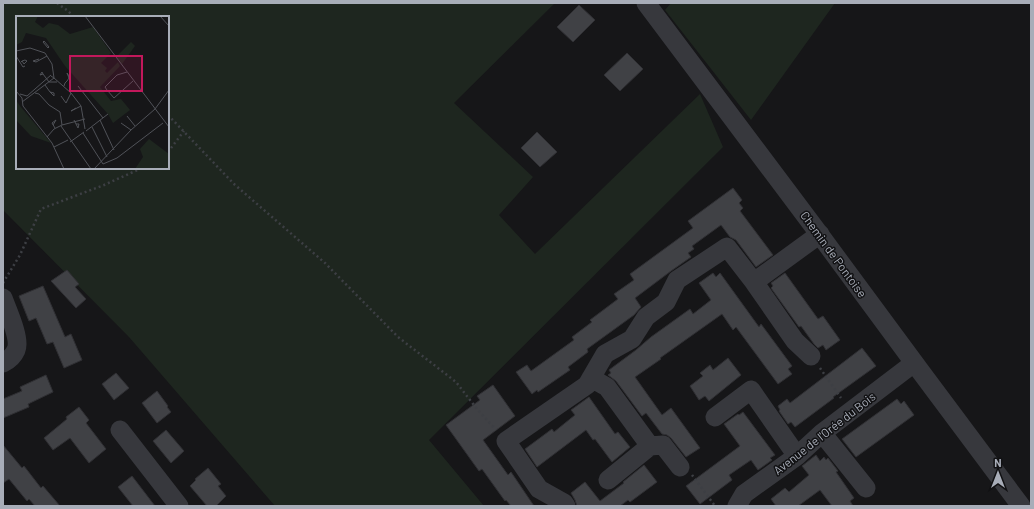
<svg xmlns="http://www.w3.org/2000/svg" width="1034" height="509" font-family="Barlow,sans-serif">
<style>
.green{fill:#1e261f;fill-rule:evenodd}
.building{fill:#404145;stroke:#303034}
.lines{fill:none;stroke-linecap:round;stroke-linejoin:round}
.path{stroke:#3d3f44;stroke-width:2.5;stroke-dasharray:2 3;stroke-linecap:butt}
.minor{stroke:#37383d;stroke-width:19}
.labels{text-anchor:middle;dominant-baseline:central;stroke-width:3;stroke-linejoin:round;paint-order:stroke}
.street-label{font-size:12px;fill:#a8adb8;stroke:#111113}
.inset-road{fill:none;stroke:#505258;stroke-width:1}
.view{fill:#c2185b;fill-opacity:0.15;stroke:#c2185b;stroke-width:2}
.inset-edge{fill:none;stroke:#a8adb8;stroke-width:2}
</style>
<rect width="100%" height="100%" fill="#161618"/>
<!-- green -->
<path class="green" d="M3,3H555L454,103L533,177L499,215L535,254L700,94L723,147L429,440L484,506H275L129,337L3,210ZM17,17H168V168H17Z
M671,3H835L751,120L665,10Z"/>
<!-- building -->
<path class="building" d="M579,5L595,20L573,42L557,27Z
M627,53L643,69L620,91L604,75Z
M537,132L557,152L540,167L521,148Z
M733,188L742,200L739,203L743,208L740,211L773,255L756,267L736,240L730,237L721,225L692,246L694,249L688,253L691,257L671,271L635,298L641,307L634,315L587,349L588,352L568,367L570,370L538,392L537,390L532,394L516,372L527,365L531,371L574,340L572,337L592,322L590,320L618,299L614,294L634,280L630,274L693,228L688,221Z
M67,270L79,284L75,287L86,299L76,308L51,281Z
M713,273L716,277L720,273L759,327L761,324L792,366L788,369L792,374L778,384L736,327L733,330L722,314L660,358L661,359L635,377L662,415L671,408L700,448L686,457L671,438L667,435L662,434L646,413L642,416L616,381L608,375L611,373L609,370L636,350L651,337L690,309L693,314L711,300L699,283Z
M785,273L818,319L823,316L840,340L826,350L823,345L818,348L814,344L801,326L799,327L771,288L773,286L771,283Z
M43,286L65,337L71,334L82,360L64,368L53,342L47,344L36,318L29,321L19,296Z
M862,348L876,366L833,397L834,398L795,427L791,422L788,424L779,411L780,410L778,406L787,399L790,403Z
M728,358L741,375L709,401L705,396L699,400L690,386L703,376L700,373L710,365L713,370Z
M116,373L129,388L114,400L102,384Z
M46,375L53,392L28,404L29,407L3,418V399L22,391L20,387Z
M493,385L515,416L483,440L508,475L511,472L534,506H511L506,500L505,501L482,469L479,471L446,425L480,400L477,396Z
M157,391L168,406L167,407L171,412L157,423L142,403Z
M589,397L615,434L618,432L630,447L612,462L595,439L593,440L586,430L537,467L525,449L552,429L554,432L575,415L571,410Z
M897,399L901,404L904,401L914,415L856,457L842,439Z
M79,407L89,420L86,423L106,449L89,463L70,438L53,450L44,438L67,419L66,417Z
M743,412L775,455L770,458L772,460L758,470L751,460L729,475L732,480L700,504L686,486L740,446L724,424L738,414L739,415Z
M166,430L184,451L171,463L153,441Z
M3,445L22,468L24,466L41,488L43,486L60,506H35L29,499L27,501L9,479L3,483Z
M816,455L820,461L824,457L826,460L828,458L838,471L836,472L854,498L850,501L853,506H832L820,490L798,506H776L771,499L785,488L789,492L809,475L802,466Z
M644,465L657,482L630,502L628,500L620,506H577L575,500L571,493L585,482L600,501L624,483L623,482Z
M208,468L221,484L218,486L226,496L216,506H207L190,486L196,480L195,479Z
M132,476L155,506H133L118,487Z"/>
<g class="lines">
<!-- path -->
<path class="path" d="M57,3L68,11L74,17
M168,115L234,184L325,263L398,337L456,382L477,409L496,430
M168,152L184,131
M3,283L20,255L41,209L104,185L142,168
M820,368L841,398
M692,475L715,506"/>
<!-- minor -->
<path class="minor" d="M646,3L817,231L921,372L1021,506
M754,282L795,341L811,356
M3,298C7,309 21,339 16,350C13,357 9,360 3,363
M591,378L607,387L650,446L608,480
M715,417L751,390L797,456
M120,430L179,506
M822,433L866,488
M650,446L663,445L680,467
M566,506L564,503L539,489L506,441L587,385L605,354L632,339L646,317L666,302L677,280L727,247L754,282L820,234
M737,506L744,494L797,456L822,433L914,363"/>
</g>
<g class="labels">
<!-- street labels -->
<g class="street-label">
<text transform="translate(834 254) rotate(54)">Chemin de Pontoise</text>
<text transform="translate(824 433) rotate(-38)">Avenue de l'Orée du Bois</text>
</g>
</g>
<!-- overview -->
<g transform="translate(16 16)">
<rect width="153" height="153" fill="#161618"/>
<path d="M0,0H22L19,6L27,12L33,7L42,9L54,18L77,11L95,37L85,47L91,52L89,55L91,57L102,46L104,50L84,71L95,85L105,83L114,94L97,107L92,98L49,50L30,22L10,17L6,26L0,29ZM115,26L119,30L106,48L100,41ZM0,84L4,90L35,127L15,120L0,104ZM133,123L153,138V153H119L127,141L124,133Z" fill="#1e261f"/>
<path class="inset-road" d="M69,0L153,111M144,0L153,10M28,25L33,31L32,32L27,26ZM0,35L14,32L29,37L36,48L38,62L55,77L65,90L69,113M0,40L7,51L9,50M23,43L17,45L20,46L31,40M5,46L6,45L9,44L11,45L8,48L6,45M111,56L101,59L89,71L91,74L98,82L117,65M27,58L26,56L24,59L27,58L33,66H41M29,69L34,76L38,77V80L34,76M48,70L49,67L51,65L53,62V60L51,57L53,62M62,70L87,102M0,75L6,82L7,90L36,127L48,153M19,77L23,78L33,89L44,96L46,109M4,78L11,80L35,59M45,80L50,87L55,77M6,86L38,62L35,60M60,92L55,95L65,90M111,100L119,110M58,104L62,112L63,108H60M84,104L98,134M105,107L115,114M37,109L40,104L36,107L39,112M45,110L75,153M76,111L91,141M70,115L92,98M67,117L87,148L101,142L147,107M31,121L38,113L46,109L69,103M54,126L68,116M38,131L52,124M78,153L115,114L139,93L153,74"/>
<path class="view" d="M54,40H126V75H54Z"/>
<rect width="153" height="153" class="inset-edge"/>
</g>
<!-- border -->
<rect width="1034" height="509" fill="none" stroke="#a8adb8" stroke-width="8"/>
<!-- north arrow -->
<g transform="translate(998 473)" stroke="#111113" stroke-width="3" paint-order="stroke">
<path d="M0-3L7 15L0 10L-7 15Z" fill="#a8adb8"/>
<text y="-6" font-size="11" font-weight="bold" text-anchor="middle" fill="#a8adb8">N</text>
</g>
</svg>
